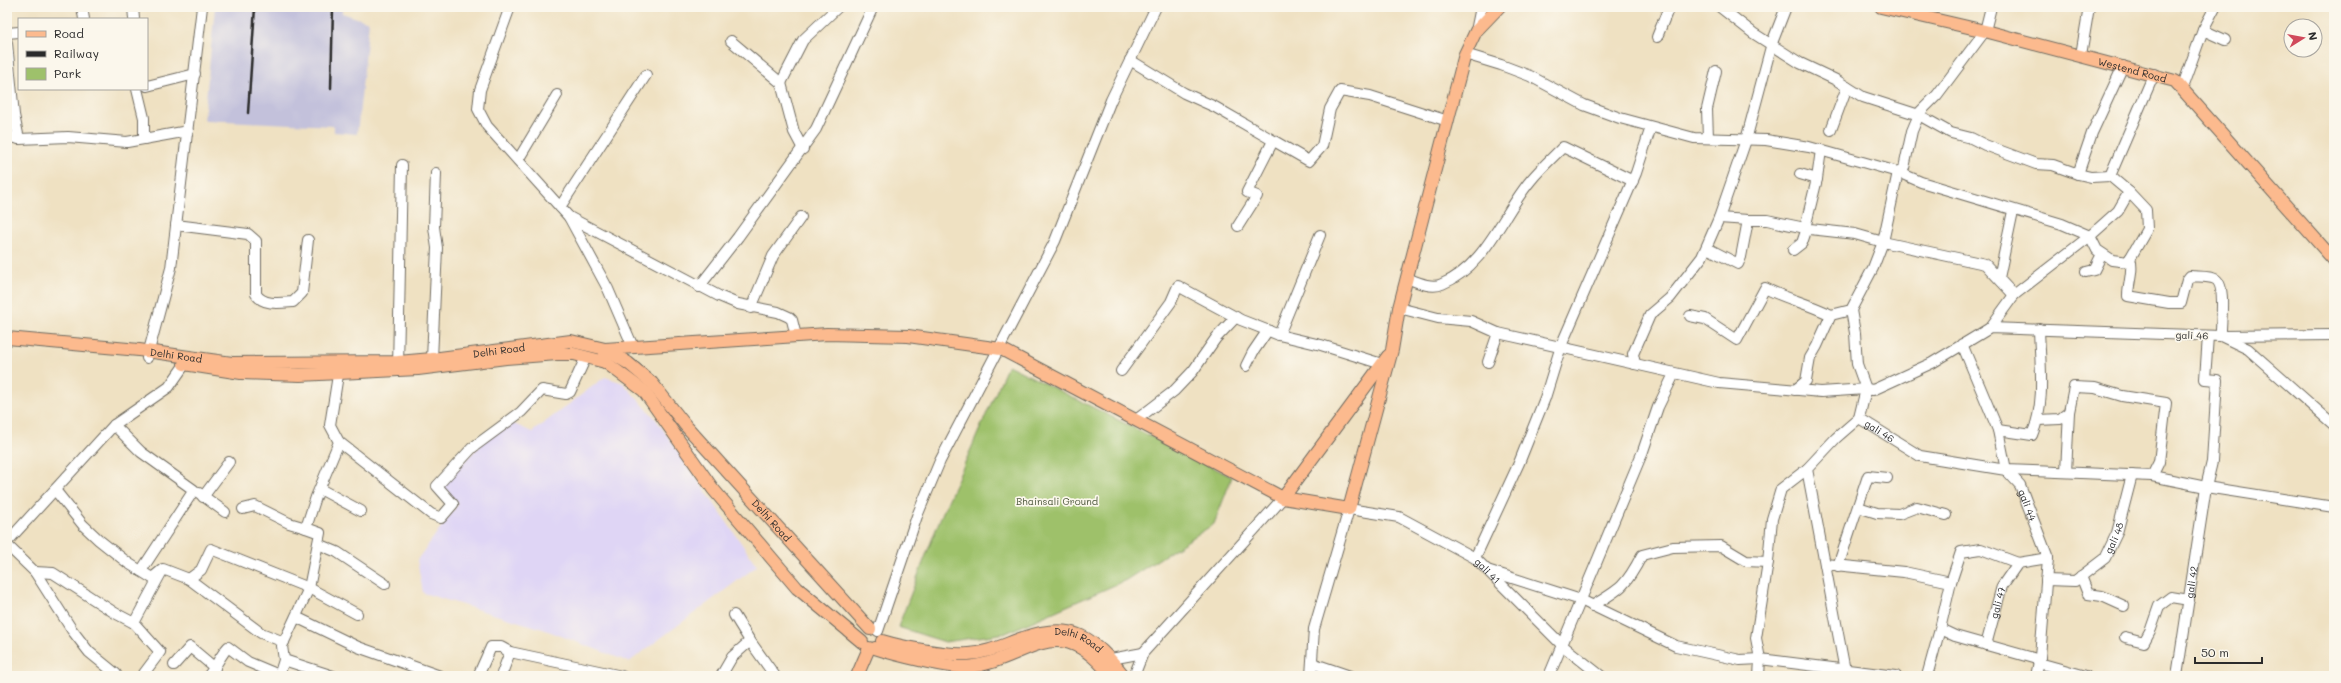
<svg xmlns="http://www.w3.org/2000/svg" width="2341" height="683" font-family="Mali,sans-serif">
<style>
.built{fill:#dfd5f5}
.industrial{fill:#c3c1db}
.green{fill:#9ec16b;stroke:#64764b}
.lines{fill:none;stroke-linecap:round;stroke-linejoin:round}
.minor-casing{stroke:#706b60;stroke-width:12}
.major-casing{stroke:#706b60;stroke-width:14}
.minor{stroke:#fff;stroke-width:10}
.major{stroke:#fcba8e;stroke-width:12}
.rail{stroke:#2b2b2b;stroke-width:2.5}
.labels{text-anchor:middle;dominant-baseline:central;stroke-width:3.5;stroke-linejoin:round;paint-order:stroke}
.street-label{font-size:10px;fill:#2b2b2b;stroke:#fbf7ec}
.park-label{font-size:10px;fill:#4e583e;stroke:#fbf7ec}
</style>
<rect width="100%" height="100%" fill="#fbf7ec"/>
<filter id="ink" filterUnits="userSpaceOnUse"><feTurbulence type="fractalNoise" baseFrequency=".025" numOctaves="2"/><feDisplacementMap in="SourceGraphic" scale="8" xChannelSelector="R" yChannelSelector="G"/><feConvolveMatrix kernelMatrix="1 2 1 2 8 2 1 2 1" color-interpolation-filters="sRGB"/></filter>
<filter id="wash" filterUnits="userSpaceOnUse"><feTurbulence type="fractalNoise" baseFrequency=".012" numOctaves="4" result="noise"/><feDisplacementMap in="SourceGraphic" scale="16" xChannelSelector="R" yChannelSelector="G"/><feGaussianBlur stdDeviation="0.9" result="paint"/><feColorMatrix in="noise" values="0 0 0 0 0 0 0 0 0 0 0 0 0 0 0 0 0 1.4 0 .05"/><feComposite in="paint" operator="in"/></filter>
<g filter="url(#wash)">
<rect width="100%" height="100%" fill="#efe1c2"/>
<!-- built -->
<path class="built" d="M605,377L623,383L655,418L757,566L629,662L543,629L423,593L417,560L458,504L441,485L505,420L532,432Z"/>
<!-- industrial -->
<path class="industrial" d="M215,7H342V13L369,22L357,134L334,132V126L204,120Z"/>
<!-- green -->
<path class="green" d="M1008,365L1232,477L1214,524L1126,580L1006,633L945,642L898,627L940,519Z"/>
</g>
<g filter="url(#ink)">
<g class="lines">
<defs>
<g id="minor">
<path d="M82,7L84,19"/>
<path d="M133,7L134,19"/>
<path d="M510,7L480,90L478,109L487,126L569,217L608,289L633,347"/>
<path d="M1720,7L1753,33L1800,63L1836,80L1863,97L1919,115L1951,133L1971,138L1985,145L2036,164L2053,165L2078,174L2091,177L2110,176"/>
<path d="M2203,30L2215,7"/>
<path d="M1476,31L1481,7"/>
<path d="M7,33L19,32"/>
<path d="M1657,37L1669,7"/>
<path d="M731,41L781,83L794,132L803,149"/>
<path d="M7,43L14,115L19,139"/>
<path d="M1465,54L1501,65L1530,76L1584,105L1620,118L1694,138L1766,140L1809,147L1898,172L1921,182L2062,224L2090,236L2097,250L2112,260L2128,262L2147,229L2146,210L2129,192"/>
<path d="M2081,55L2089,7"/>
<path d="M1130,60L1184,93L1215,107L1309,161L1322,146L1330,109L1340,91L1370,96L1448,121"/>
<path d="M781,83L803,40L838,7"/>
<path d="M147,86L195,74"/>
<path d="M2182,88L2203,30L2225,40"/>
<path d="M137,89L144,118V139"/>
<path d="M1831,130L1847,87"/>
<path d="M7,136L19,139L68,137L127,142L188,131"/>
<path d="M1708,138L1707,109L1716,71"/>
<path d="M518,160L557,95"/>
<path d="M1800,174L1817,179L1805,228"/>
<path d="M2078,174L2092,133L2123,66"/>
<path d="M1817,179L1821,150"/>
<path d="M560,207L646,75"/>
<path d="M569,217L719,296L738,304L778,312L789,317L792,320L796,336"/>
<path d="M1719,218L1748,220"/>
<path d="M176,225L248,234L256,241V294C263,306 281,303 293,302L302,293L308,240"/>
<path d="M1238,226L1257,196L1247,192L1273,141"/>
<path d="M1707,248L1738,264L1741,257L1748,220H1767L1810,229L1855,234L1883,242L1985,264L2014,295"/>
<path d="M1793,250L1802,243L1807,228"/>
<path d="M2130,258C2134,271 2128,283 2128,296L2169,303H2181L2187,280L2190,276C2197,277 2209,276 2215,279C2227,285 2220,324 2221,336L2248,349L2334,425"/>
<path d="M2086,272L2094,270L2102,254"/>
<path d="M1407,278C1417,282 1432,289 1442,284C1486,266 1503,213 1531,180C1540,169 1552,158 1563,147L1633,181"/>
<path d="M1999,278L2013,211"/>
<path d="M699,287L738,237L816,129L873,7"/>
<path d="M751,308L773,256L801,217"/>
<path d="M1399,308L1438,318L1471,321L1498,333L1719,383L1821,392L1866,389L1857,364L1855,333L1851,310"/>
<path d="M1690,316L1705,319L1737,340L1765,288C1786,299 1810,304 1831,315"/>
<path d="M1990,328L2014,295L2090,236L2118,211L2129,192L2110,176L2154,74"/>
<path d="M1279,335L1320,235"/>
<path id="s1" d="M2334,335L2221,336L1990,328L1932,363L1873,390L1866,389L1859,418L1920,456L2006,470L2152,476L2206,487L2334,507"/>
<path id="s2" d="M1962,344L1998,430L2006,470L2020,485L2048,558L2040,657L2036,676"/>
<path d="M147,358L171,268L202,7"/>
<path d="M432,359L437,248L434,227L436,173"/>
<path d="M1488,362L1498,333"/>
<path d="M1635,364L1633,354L1650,315L1670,298L1702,257L1719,218L1746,140L1772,43L1786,7"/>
<path d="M1246,366L1253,352L1268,330"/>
<path d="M398,368L402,165"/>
<path d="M1121,371L1171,302L1178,286L1241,320L1279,335L1321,345L1382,364"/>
<path d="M1795,390L1806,381L1810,358L1817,346L1831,315L1851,310L1873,268L1883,242L1898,172L1904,168L1912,131L1920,112L1937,95L1985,31L1991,7"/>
<path d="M1136,420L1174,391L1193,371L1216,338L1236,317"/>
<path d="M2039,420L2060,419L2069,412L2074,387L2095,388L2122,396L2166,403L2159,462L2152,476"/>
<path d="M114,425L141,452L194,490L141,571"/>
<path d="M1998,430L2032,435C2046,403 2040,364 2039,329"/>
<path d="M339,442L431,514L441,518L453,504L437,486L472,448L521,412L542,390L566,394L570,392L586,357"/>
<path d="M2066,472L2069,412"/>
<path d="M320,489L361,511"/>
<path d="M55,490L83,525L99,540L128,563L152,578L163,569L189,579L261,633L284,642"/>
<path d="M199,493L225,512"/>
<path d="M203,497L229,462"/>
<path d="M1858,507L1877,513L1899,514L1917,507L1946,515"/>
<path d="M243,509L255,506L289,523L306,528"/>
<path d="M7,542L114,425L169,387L185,364L187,358"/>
<path d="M318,544L337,552L385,584"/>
<path d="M7,545L35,572L72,630L89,652L116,674"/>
<path d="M1475,558L1519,463L1545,398L1561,346L1636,173L1651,127"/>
<path d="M1825,564L1904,572L1951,582"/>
<path d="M1838,566L1868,476L1887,478"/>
<path d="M1487,570L1581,600L1676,646L1740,660L1760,659L1896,676"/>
<path d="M35,572L53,573L115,613L134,623L161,573"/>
<path d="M2081,576L2088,594L2102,596L2124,606"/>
<path d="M189,579L201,570L211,549L309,588L357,614"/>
<path id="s3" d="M2046,580L2075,581L2105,558L2117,533L2132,475"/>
<path d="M1592,606C1621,589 1626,586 1642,555L1673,547L1721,546L1746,561L1768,562"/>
<path d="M734,615L750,641"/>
<path d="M296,617L358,647L440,676"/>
<path d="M134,623L160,652L142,676"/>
<path d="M878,631L917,516L940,461L1055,241L1111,100L1156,7"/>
<path d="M2125,637L2144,642L2151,629L2159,606L2171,597L2189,600"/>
<path id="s4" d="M1986,645L2002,586L2018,563"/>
<path d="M284,660L333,676"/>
<path d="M2040,660L1955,636L1940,629L1951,582L1961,552L1981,549L2018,563L2048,558"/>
<path d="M1106,663L1111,659L1143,653"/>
<path d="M1312,663L1350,676"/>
<path d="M2039,663L2086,676"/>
<path d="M174,665L190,647L215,668"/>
<path d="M208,676C216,667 220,656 228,647L248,662L279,675"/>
<path d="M279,676L284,660L282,646L309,588L320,533L306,528L316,497L339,442L330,425L338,375"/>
<path d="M478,676L491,647H501L510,652"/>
<path d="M501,676L510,652L622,676"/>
<path d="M721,676L732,657L750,641L775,676"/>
<path d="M1134,676L1143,653L1283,498"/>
<path id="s5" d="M1311,676L1314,629L1349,509L1399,517L1475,558L1563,646L1601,676"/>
<path d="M1549,676L1643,451L1658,407L1674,374"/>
<path d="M1759,676L1760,659L1756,638L1768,562L1772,519L1781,489L1807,469"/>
<path d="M1846,676L1807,469L1836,438L1859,418"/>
<path d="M1927,676L1940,629"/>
<path id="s6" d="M2177,676L2206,487L2212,462L2217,380L2205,379L2208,336"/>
</g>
<g id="major">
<path id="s7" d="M1881,7L1985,31L2175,81L2334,260"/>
<path id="s8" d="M7,338L139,350L232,363L398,362L432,359L571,341L605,349L628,363L652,383L686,426L870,629"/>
<path d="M605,362V349L827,334L908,336L1001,349L1283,498L1349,509L1392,350L1399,308L1465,54L1476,31L1499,7"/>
<path d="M184,364L241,373L300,375L418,369L506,358L557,354H574L605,362L644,391L713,489L797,588L862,642"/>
<path d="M1283,498L1388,356"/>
<path id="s9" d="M882,641C902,647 947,656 968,654C989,653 1005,644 1023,638C1073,620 1094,638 1124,676"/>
<path d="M875,648C893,654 947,668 965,667C1028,663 1055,605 1111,676"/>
<path d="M857,676L869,648"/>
</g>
</defs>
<!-- minor casing -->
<use href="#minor" class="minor-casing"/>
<!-- major casing -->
<use href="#major" class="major-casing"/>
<!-- minor -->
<use href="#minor" class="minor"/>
<!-- major -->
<use href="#major" class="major"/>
<!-- rail -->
<path class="rail" d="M331,88L333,7
M248,113L255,7"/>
</g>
</g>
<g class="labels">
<!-- street labels -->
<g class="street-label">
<text stroke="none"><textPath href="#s7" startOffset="259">Westend Road</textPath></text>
<text transform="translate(2192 335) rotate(2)">gali 46</text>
<text stroke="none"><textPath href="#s8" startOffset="494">Delhi Road</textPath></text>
<text stroke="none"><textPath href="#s8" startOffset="170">Delhi Road</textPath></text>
<text stroke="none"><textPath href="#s1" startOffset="538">gali 46</textPath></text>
<text stroke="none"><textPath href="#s2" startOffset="176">gali 44</textPath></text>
<text stroke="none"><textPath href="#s8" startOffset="842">Delhi Road</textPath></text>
<text stroke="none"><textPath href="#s3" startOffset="89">gali 48</textPath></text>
<text stroke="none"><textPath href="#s5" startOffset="327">gali 41</textPath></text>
<text stroke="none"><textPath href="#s6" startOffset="95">gali 42</textPath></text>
<text stroke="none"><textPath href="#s4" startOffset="44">gali 47</textPath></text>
<text stroke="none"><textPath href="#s9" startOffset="203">Delhi Road</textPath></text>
</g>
<!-- park labels -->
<g class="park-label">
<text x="1057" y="501">Bhainsali Ground</text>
</g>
</g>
<!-- margin -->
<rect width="2341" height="683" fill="none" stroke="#fbf7ec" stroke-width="24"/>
<!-- legend -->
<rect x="18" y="18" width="130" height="72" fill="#fbf7ec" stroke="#a8a59f"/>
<rect x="26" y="31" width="20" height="6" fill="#fcba8e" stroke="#a8a59f"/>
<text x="54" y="38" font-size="12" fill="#2b2b2b">Road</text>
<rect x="26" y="51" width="20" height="6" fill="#2b2b2b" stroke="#a8a59f"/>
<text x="54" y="58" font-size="12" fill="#2b2b2b">Railway</text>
<rect x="26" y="68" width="20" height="12" fill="#9ec16b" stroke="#a8a59f"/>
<text x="54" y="78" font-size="12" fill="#2b2b2b">Park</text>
<!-- north arrow -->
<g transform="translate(2303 38) rotate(79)"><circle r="19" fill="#fbf7ec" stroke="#a8a59f"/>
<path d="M0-3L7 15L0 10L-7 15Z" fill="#d1495b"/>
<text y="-6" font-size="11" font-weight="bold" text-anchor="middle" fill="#2b2b2b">N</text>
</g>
<!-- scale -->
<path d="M2195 657v6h67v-6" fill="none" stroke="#2b2b2b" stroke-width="2"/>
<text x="2201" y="657" font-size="12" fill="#2b2b2b" stroke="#fbf7ec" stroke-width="3" paint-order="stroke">50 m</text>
</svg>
